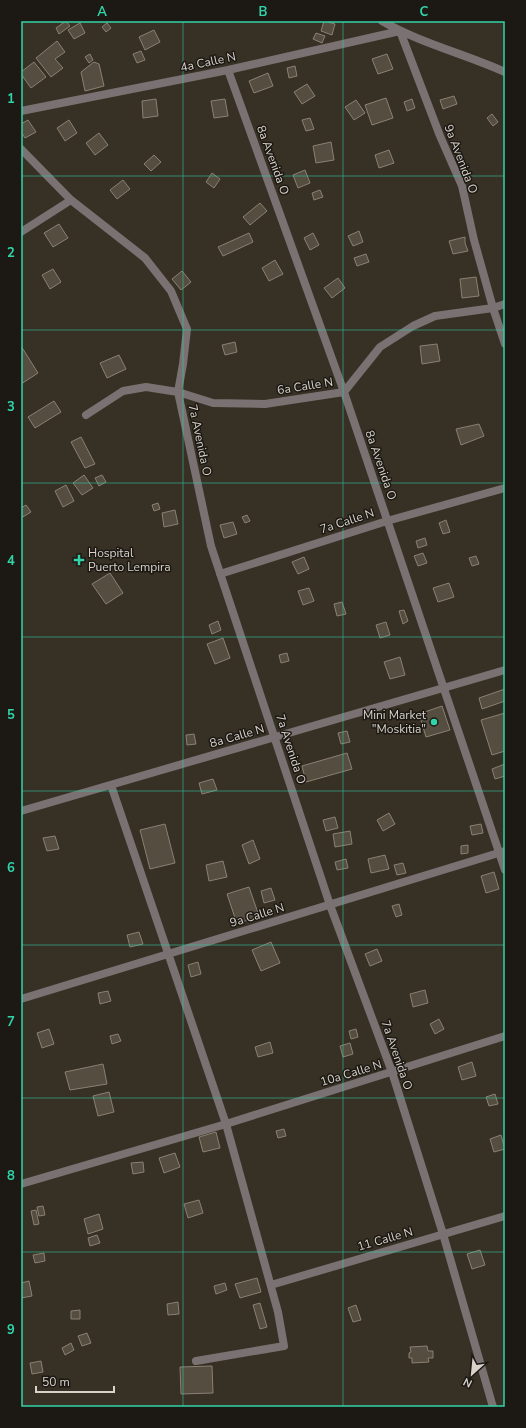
<svg xmlns="http://www.w3.org/2000/svg" width="526" height="1428" font-family="'Nunito Sans',sans-serif">
<style>
.building{fill:#554d40;stroke:#8a8173}
.lines{fill:none;stroke-linecap:round;stroke-linejoin:round}
.minor{stroke:#797172;stroke-width:8}
.grid{fill:none;stroke:#31d4a9;stroke-width:1;stroke-opacity:0.55}
.poi-dot{fill:#31d4a9;stroke:#1c1813;stroke-width:1.5}
.labels{text-anchor:middle;dominant-baseline:central;stroke-width:3;stroke-linejoin:round;paint-order:stroke}
.street-label{font-size:12px;fill:#d7d2ca;stroke:#1c1813}
.poi-label{font-size:12px;fill:#d7d2ca;stroke:#1c1813;text-anchor:start}
.neatline{fill:none;stroke:#31d4a9;stroke-width:1.5}
.grid-label{font-size:13px;text-anchor:middle;font-weight:bold;fill:#31d4a9}
</style>
<rect width="100%" height="100%" fill="#373024"/>
<!-- building -->
<path class="building" d="M66,21L70,26L59,34L56,28Z
M324,21L335,24L332,35L321,31Z
M80,23L85,33L74,39L68,30Z
M107,23L111,28L106,32L102,27Z
M154,30L160,42L145,50L139,37Z
M316,33L325,36L322,43L313,39Z
M57,41L65,52L55,59L63,68L51,77L36,58Z
M141,51L145,60L137,63L133,54Z
M90,54L93,60L89,63L85,57Z
M387,54L393,69L378,74L372,59Z
M34,62L46,77L31,88L21,74V72Z
M94,62L99,64L104,86L85,91L81,72Z
M295,66L297,76L289,78L287,68Z
M268,73L273,86L254,93L249,81Z
M307,84L315,96L302,104L294,92Z
M454,96L457,104L443,109L440,100Z
M386,98L393,118L372,125L365,105Z
M156,99L158,116L143,118L142,101Z
M225,99L228,116L214,118L211,101Z
M412,99L415,108L407,111L404,102Z
M356,100L365,113L354,120L345,107Z
M492,114L498,122L493,126L487,118Z
M310,118L314,129L306,131L302,120Z
M28,120L36,132L25,138L21,132V124Z
M69,120L77,133L65,141L57,128Z
M99,133L108,145L95,155L86,143Z
M331,142L334,160L316,163L313,146Z
M389,150L394,163L379,168L375,155Z
M154,155L161,162L151,171L144,164Z
M305,170L310,183L298,188L293,175Z
M212,173L220,179L214,188L206,182Z
M123,180L130,189L117,199L110,190Z
M320,190L323,197L314,200L312,193Z
M260,203L267,211L250,225L243,217Z
M59,224L68,238L53,247L44,233Z
M359,231L363,242L353,246L348,236Z
M249,233L253,242L223,256L218,247Z
M313,233L319,245L310,250L304,238Z
M465,237V243L468,251L453,254L449,241Z
M366,254L369,262L357,266L354,258Z
M275,260L283,274L269,281L262,268Z
M53,269L61,282L50,289L42,275Z
M182,271L191,282L181,290L172,279Z
M476,277L479,296L462,298L460,279Z
M338,278L345,288L332,298L324,288Z
M235,342L237,352L225,355L222,345Z
M437,344L440,361L422,364L420,346Z
M21,346L38,373L21,384Z
M119,355L126,369L107,378L100,363Z
M54,401L61,412L35,428L28,417Z
M479,424L484,436L461,445L456,429Z
M81,437L95,464L85,468L71,442Z
M84,475L93,488L82,495L73,483Z
M102,475L106,482L99,486L95,478Z
M66,485L74,501L63,507L55,491Z
M158,503L160,509L154,511L152,505Z
M26,505L31,512L21,518V508Z
M175,510L178,524L164,527L162,513Z
M247,515L250,521L245,523L242,517Z
M446,520L450,532L443,534L439,523Z
M233,522L237,534L224,538L220,525Z
M425,538L427,545L418,548L416,541Z
M423,553L427,563L418,566L414,556Z
M476,556L479,564L472,566L469,558Z
M304,557L309,569L298,574L292,562Z
M110,573L123,593L106,604L92,584Z
M449,583L454,597L438,602L433,588Z
M309,588L314,601L303,605L298,591Z
M342,602L346,614L337,616L334,604Z
M404,610L408,621L403,624L399,611Z
M218,621L221,630L212,634L209,625Z
M386,622L390,635L380,638L376,625Z
M223,638L230,658L215,664L207,644Z
M287,653L289,661L281,663L279,655Z
M400,657L405,675L390,679L384,662Z
M505,689V701L482,709L479,698Z
M442,706L450,730L426,737L419,714Z
M505,713V751L492,755L481,720Z
M347,731L350,742L341,744L338,733Z
M194,734L196,744L187,745L186,735Z
M347,753L352,769L306,782L302,766Z
M505,764V776L495,779L492,769Z
M213,779L217,790L202,794L199,783Z
M389,813L395,824L383,831L377,820Z
M335,817L338,828L326,831L323,820Z
M165,824L175,863L150,869L140,830Z
M481,824L483,833L472,835L470,826Z
M350,831L352,844L335,847L333,834Z
M55,836L59,849L47,851L43,838Z
M253,840L260,859L249,864L242,845Z
M468,845V853L461,854V846Z
M385,855L389,869L371,873L368,859Z
M346,859L348,868L337,870L335,862Z
M223,861L227,877L209,881L206,865Z
M403,863L406,873L397,875L394,865Z
M494,872L499,889L486,893L481,876Z
M249,887L259,916L237,924L227,894Z
M271,888L275,900L264,903L261,891Z
M399,904L402,915L396,917L392,906Z
M139,932L143,944L130,947L127,935Z
M271,942L280,963L261,971L252,950Z
M377,949L382,961L370,966L365,954Z
M198,962L201,974L191,977L188,965Z
M425,990L428,1003L413,1007L410,994Z
M108,991L111,1001L100,1004L98,993Z
M439,1019L444,1029L435,1034L430,1024Z
M49,1029L54,1044L42,1048L37,1033Z
M356,1029L358,1037L351,1039L349,1031Z
M118,1034L121,1041L112,1044L110,1036Z
M270,1042L273,1053L258,1057L255,1047Z
M350,1043L353,1054L343,1057L340,1046Z
M472,1062L476,1076L462,1080L458,1067Z
M103,1064L107,1084L70,1090L65,1072Z
M109,1092L114,1112L98,1116L93,1096Z
M495,1094L498,1104L489,1106L486,1097Z
M284,1129L286,1136L278,1138L276,1131Z
M216,1132L220,1148L203,1152L199,1137Z
M501,1135L505,1149L494,1152L490,1139Z
M175,1153L180,1167L164,1173L159,1158Z
M143,1162L144,1172L133,1174L131,1163Z
M199,1200L203,1213L188,1218L184,1204Z
M43,1206L45,1215L39,1216L37,1207Z
M36,1210L39,1224L34,1225L31,1211Z
M99,1214L103,1229L88,1234L84,1219Z
M97,1235L100,1243L90,1246L88,1238Z
M480,1250L485,1265L472,1269L467,1254Z
M44,1253L45,1261L35,1263L33,1255Z
M257,1278L261,1292L240,1298L235,1284Z
M29,1281L32,1296L21,1298V1283Z
M225,1283L227,1290L216,1294L214,1286Z
M178,1302L179,1314L168,1315L167,1304Z
M260,1303L267,1327L260,1329L253,1305Z
M356,1305L361,1320L353,1322L348,1308Z
M80,1310V1319H71V1311Z
M87,1333L91,1343L82,1346L78,1336Z
M71,1343L74,1350L65,1355L62,1348Z
M427,1346L428,1351H433V1358H428L429,1362L412,1363V1358H409V1353L411,1352L410,1347Z
M41,1361L43,1372L32,1374L30,1363Z
M212,1366L213,1393L181,1394L180,1367Z"/>
<g class="lines">
<!-- minor -->
<path class="minor" d="M382,21C420,43 465,54 505,72
M228,70L344,392L505,870
M21,111L228,70L400,31L440,136L462,186L474,240L493,308L505,344
M21,149L71,200L145,258L171,291L187,329L183,364L178,392L211,546L330,905L392,1072L443,1234L493,1407
M21,232L71,200
M86,415L123,391L146,387L178,392L213,403L265,404L344,392L380,347L413,326L435,316L493,308L505,304
M220,574L387,521L505,488
M111,785L226,1124L278,1312L284,1346L196,1361
M21,811L505,670
M21,999L505,851
M21,1184L226,1124L505,1036
M271,1285L505,1216"/>
</g>
<!-- grid -->
<path class="grid" d="M183,21V1407M343,21V1407M21,176H505M21,330H505M21,483H505M21,637H505M21,791H505M21,945H505M21,1098H505M21,1252H505"/>
<!-- markers -->
<g class="poi-dot">
<path d="M77 554h4v4h4v4h-4v4h-4v-4h-4v-4h4z"/>
<circle cx="434" cy="722" r="4"/>
</g>
<g class="labels">
<!-- street labels -->
<g class="street-label">
<text transform="translate(208 62) rotate(-12)">4a Calle N</text>
<text transform="translate(461 159) rotate(69)">9a Avenida O</text>
<text transform="translate(273 160) rotate(70)">8a Avenida O</text>
<text transform="translate(305 386) rotate(-9)">6a Calle N</text>
<text transform="translate(200 440) rotate(78)">7a Avenida O</text>
<text transform="translate(381 465) rotate(71)">8a Avenida O</text>
<text transform="translate(347 521) rotate(-18)">7a Calle N</text>
<text transform="translate(237 736) rotate(-16)">8a Calle N</text>
<text transform="translate(291 749) rotate(72)">7a Avenida O</text>
<text transform="translate(257 915) rotate(-17)">9a Calle N</text>
<text transform="translate(397 1055) rotate(71)">7a Avenida O</text>
<text transform="translate(351 1073) rotate(-17)">10a Calle N</text>
<text transform="translate(385 1239) rotate(-16)">11 Calle N</text>
</g>
<!-- poi labels -->
<g class="poi-label">
<text x="88" y="553">Hospital<tspan x="88" dy="14">Puerto Lempira</tspan></text>
<text x="426" y="715" text-anchor="end">Mini Market<tspan x="426" dy="14">"Moskitia"</tspan></text>
</g>
</g>
<!-- border -->
<rect width="526" height="1428" fill="none" stroke="#1c1813" stroke-width="44"/>
<!-- north arrow -->
<g transform="translate(472 1374) rotate(207)" stroke="#1c1813" stroke-width="3" paint-order="stroke">
<path d="M0-3L7 15L0 10L-7 15Z" fill="#d7d2ca"/>
<text y="-6" font-size="11" font-weight="bold" text-anchor="middle" fill="#d7d2ca">N</text>
</g>
<!-- scale -->
<path d="M36 1386v6h78v-6" fill="none" stroke="#d7d2ca" stroke-width="2"/>
<text x="42" y="1386" font-size="12" fill="#d7d2ca" stroke="#1c1813" stroke-width="3" paint-order="stroke">50 m</text>
<rect x="22" y="22" width="482" height="1384" class="neatline"/>
<g class="grid-label">
<text x="102" y="16">A</text>
<text x="263" y="16">B</text>
<text x="424" y="16">C</text>
<text x="11" y="103">1</text>
<text x="11" y="257">2</text>
<text x="11" y="411">3</text>
<text x="11" y="565">4</text>
<text x="11" y="719">5</text>
<text x="11" y="872">6</text>
<text x="11" y="1026">7</text>
<text x="11" y="1180">8</text>
<text x="11" y="1334">9</text>
</g>
</svg>
